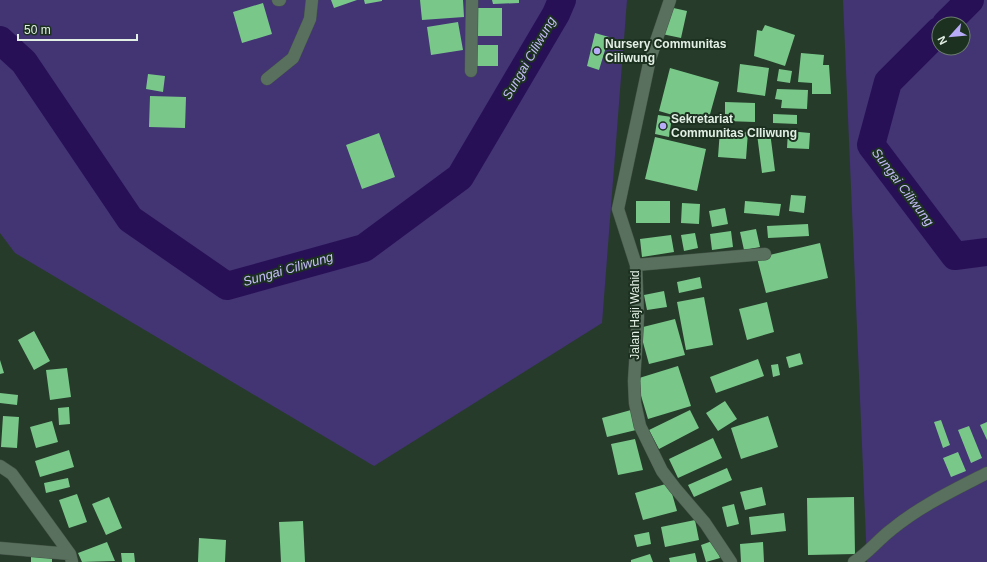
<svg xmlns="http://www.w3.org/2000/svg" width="987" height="562" font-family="Arial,sans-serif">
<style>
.green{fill:#433474;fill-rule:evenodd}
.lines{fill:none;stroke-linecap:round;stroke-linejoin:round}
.river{stroke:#281057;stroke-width:28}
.building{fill:#79c88a}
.street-casing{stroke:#455749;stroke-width:13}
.street{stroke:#5a705e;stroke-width:12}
.poi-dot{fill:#b8abf7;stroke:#1d3121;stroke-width:1.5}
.labels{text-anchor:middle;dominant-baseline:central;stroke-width:4;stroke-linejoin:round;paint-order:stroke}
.poi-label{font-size:12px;font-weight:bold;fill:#e2efe4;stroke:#1d3121;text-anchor:start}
.street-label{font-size:12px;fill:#e2efe4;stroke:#1d3121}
.water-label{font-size:13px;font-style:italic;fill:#c6bdfc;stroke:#1d3121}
</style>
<rect width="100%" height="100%" fill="#273b2b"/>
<!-- green -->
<path class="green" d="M0,0H627L602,323L374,466L15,253L0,233Z
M843,0H987V562H867ZM939,24H963V48H939Z"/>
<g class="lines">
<!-- river -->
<path class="river" d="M946,24L970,0
M939,31L888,82L871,145L955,256L987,252
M0,40L24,62L130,219L227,286L364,248L460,177L556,14L562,0"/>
</g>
<!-- building -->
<path class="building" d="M331,0H357L334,8Z
M364,0H382V1L365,4Z
M420,0H463L464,17L422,20Z
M492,0H519V3L493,4Z
M263,3L272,34L242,43L233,12Z
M669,7L687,11L681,38L662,34Z
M476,8H502V36H476Z
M458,22L463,50L431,55L427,27Z
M765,25L795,35L785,66L754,56L757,30L762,31Z
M595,33L609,37L599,70L587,66Z
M473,45H498V66H473Z
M801,53L824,55L823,65H829L831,94H812V83L798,82Z
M740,64L769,68L765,96L737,92Z
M670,68L719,82L707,125L659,111Z
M779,69L792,71L790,83L777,81Z
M148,74L165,76L163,92L146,89Z
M777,89L808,90L807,109L781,108L782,100L775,99Z
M150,96L186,97L185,128L149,127Z
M725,102L755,103V122L725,121Z
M773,114L797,115V124L773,123Z
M658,115L672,117L669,137L655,134Z
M720,130L748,132L746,159L718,157Z
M788,131L810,133L809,149L787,148Z
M770,132L775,171L762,173L757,134Z
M379,133L395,177L362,189L346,145Z
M655,137L706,149L697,191L645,179Z
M791,195L806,196L804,213L789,211Z
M636,201H670V223H636Z
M745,201L781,204L779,216L744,213Z
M682,203L700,204L699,224L681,223Z
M725,208L728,224L712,227L709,211Z
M808,224L809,236L768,238L767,226Z
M756,229L760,247L744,250L740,232Z
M731,231L733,247L712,250L710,234Z
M695,233L698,248L684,251L681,235Z
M671,235L674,252L642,257L640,239Z
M820,243L828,278L766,293L757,258Z
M700,277L702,288L679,293L677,282Z
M664,291L667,307L647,310L644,295Z
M704,297L713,345L686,350L677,302Z
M767,302L774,332L747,340L739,309Z
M675,319L685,355L649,364L639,328Z
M34,331L50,361L34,370L18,340Z
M800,353L803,364L789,368L786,357Z
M758,359L764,376L716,393L710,377Z
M0,360L4,373L0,374Z
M778,364L780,375L773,377L771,365Z
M678,366L691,406L648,419L636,379Z
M67,368L71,397L50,400L46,370Z
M0,393L18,395L17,405L0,403Z
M725,401L737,419L718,431L706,413Z
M69,407L70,424L59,425L58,408Z
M631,410L636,430L607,437L602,418Z
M690,410L699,428L659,449L649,430Z
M3,416L19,417L17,448L1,447Z
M768,416L778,447L741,459L731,428Z
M941,420L950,445L943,448L934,422Z
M52,421L58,442L36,448L30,427Z
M987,422V440L980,425Z
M969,426L982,458L971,463L958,430Z
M713,438L722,458L678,478L669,459Z
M635,439L643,470L618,475L611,444Z
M69,450L74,467L40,477L35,461Z
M958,452L966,471L951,477L943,458Z
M727,468L732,480L694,497L688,485Z
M68,478L70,487L46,493L44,483Z
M669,483L677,511L643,520L635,493Z
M762,487L766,505L745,510L740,492Z
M77,494L87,522L69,528L59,500Z
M109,497L122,528L106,535L92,504Z
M854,497L855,554L808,555L807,498Z
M734,504L739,524L727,527L722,507Z
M784,513L786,531L751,535L749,517Z
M695,520L699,540L665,547L661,527Z
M303,521L305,562H281L279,522Z
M649,532L651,544L637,547L634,535Z
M199,538L226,540L225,562H198Z
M715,540L720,558L706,562L701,545Z
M107,542L115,561L82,562L78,553Z
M763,542L764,562H741L740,544Z
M121,553H134L135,562H122Z
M695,553L697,562H670L669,558Z
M650,554L653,562H631V560Z
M31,556H52V562H31Z"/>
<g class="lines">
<defs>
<path id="street" d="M278,0H280
M670,0L650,59L618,209L636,265L638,317L634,381L635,403L640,426L662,471L675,488L705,523L731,562
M471,71L472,0
M267,79L293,58L310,19L312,0
M636,265L765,254
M0,466L12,474L70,554L72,562
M0,548L70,554
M854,562C868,553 878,540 891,530C920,506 954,490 987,473"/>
</defs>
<!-- street casing -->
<use href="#street" class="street-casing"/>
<!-- street -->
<use href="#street" class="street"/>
</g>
<!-- markers -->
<g class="poi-dot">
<circle cx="597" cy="51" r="4"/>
<circle cx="663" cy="126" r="4"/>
</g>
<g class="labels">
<!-- poi labels -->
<g class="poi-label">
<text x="605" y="44">Nursery Communitas<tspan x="605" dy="14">Ciliwung</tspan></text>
<text x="671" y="119">Sekretariat<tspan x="671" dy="14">Communitas CIliwung</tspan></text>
</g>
<!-- street labels -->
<g class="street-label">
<text transform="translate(635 315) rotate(-90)">Jalan Haji Wahid</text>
</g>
<!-- water labels -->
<g class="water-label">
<text transform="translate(529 58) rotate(-60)">Sungai Ciliwung</text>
<text transform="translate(903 187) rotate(53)">Sungai Ciliwung</text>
<text transform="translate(288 269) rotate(-16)">Sungai Ciliwung</text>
</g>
</g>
<!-- north arrow -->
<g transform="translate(951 36) rotate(243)"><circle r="19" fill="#1d3121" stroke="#6c7d6f"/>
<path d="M0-3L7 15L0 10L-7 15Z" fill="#b8abf7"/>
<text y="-6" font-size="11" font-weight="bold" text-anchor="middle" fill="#e2efe4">N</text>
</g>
<!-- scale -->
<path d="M18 34v6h119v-6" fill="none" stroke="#e2efe4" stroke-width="2"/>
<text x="24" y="34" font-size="12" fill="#e2efe4" stroke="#1d3121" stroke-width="3" paint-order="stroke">50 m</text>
</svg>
